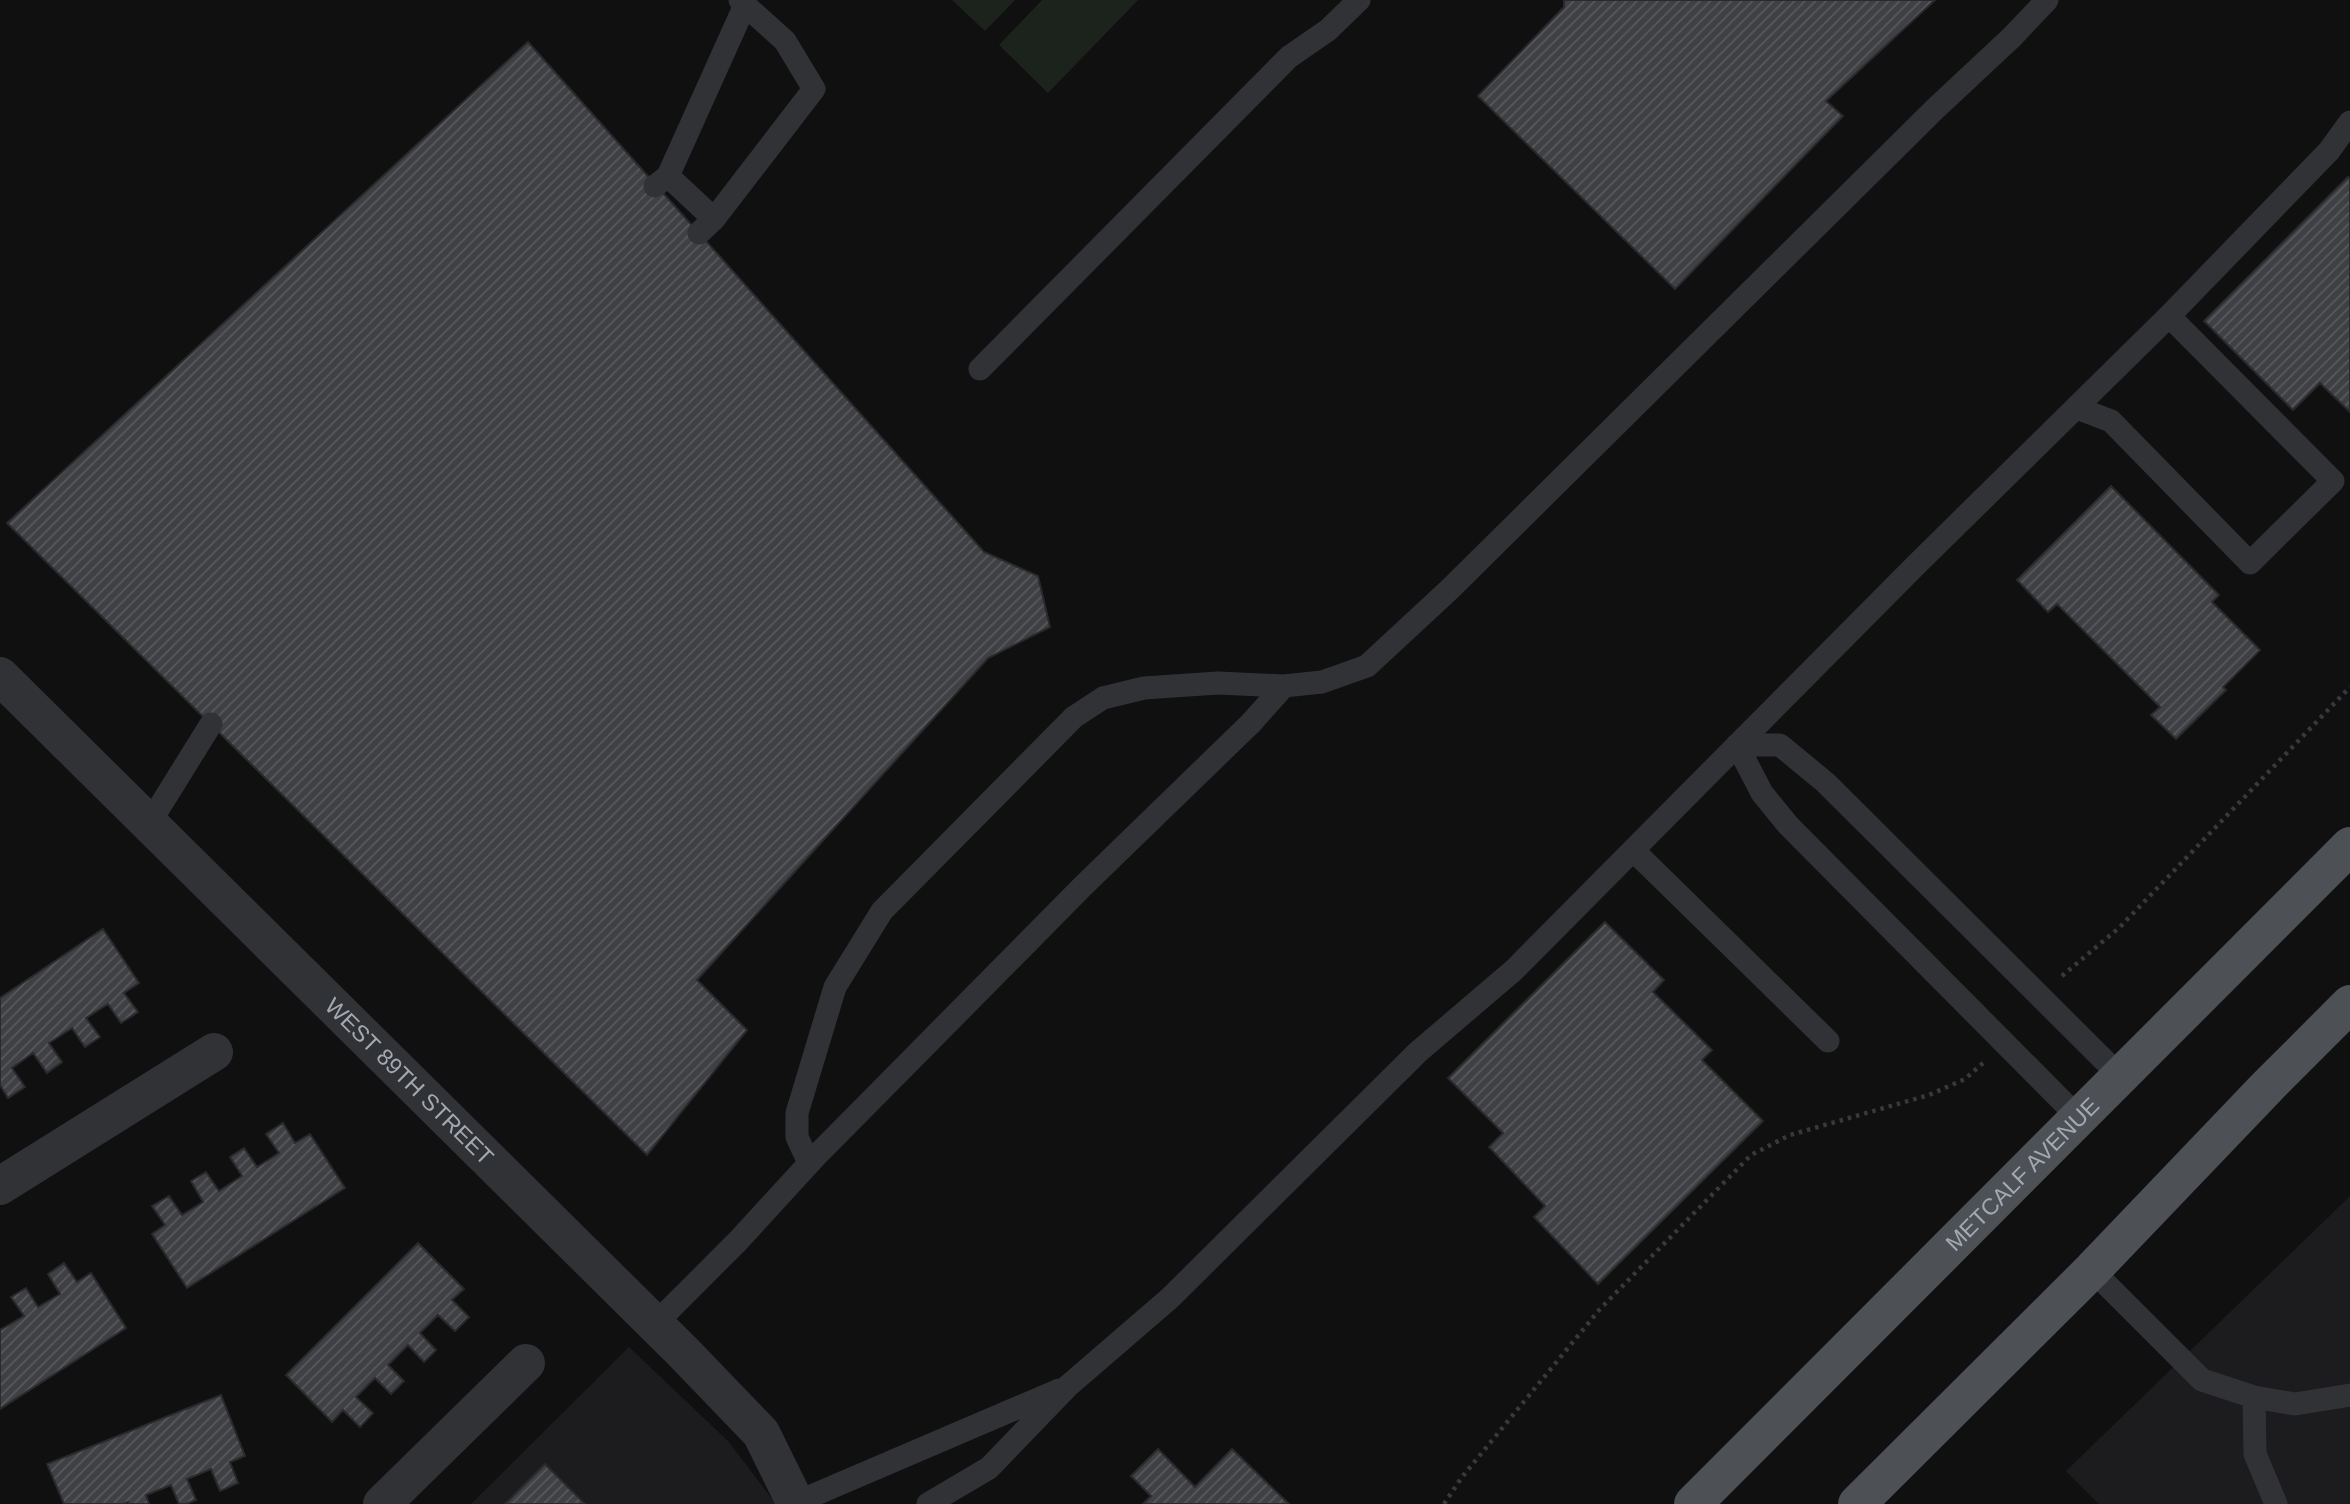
<svg xmlns="http://www.w3.org/2000/svg" width="2350" height="1504" font-family="Arial,sans-serif">
<style>
.built{fill:#1c1c1e}
.park{fill:#1c231c}
.building{fill:url(#building-hatch);stroke:#2a2a2d;stroke-width:2}
.lines{fill:none;stroke-linecap:round;stroke-linejoin:round}
.path{stroke:#37393d;stroke-width:4.5;stroke-dasharray:3.5 5;stroke-linecap:butt}
.lane{stroke:#313236;stroke-width:23}
.street{stroke:#313236;stroke-width:38}
.primary{stroke:#4d5055;stroke-width:38}
.labels{text-anchor:middle;dominant-baseline:central;stroke-width:7;stroke-linejoin:round;paint-order:stroke}
.street-label{font-size:23px;fill:#a2a9b1;stroke:#0b0b0c}
</style>
<defs>
<pattern id="building-hatch" width="6" height="6" patternUnits="userSpaceOnUse" patternTransform="scale(1.75)"><rect width="6" height="6" fill="#3f4044"/><path d="M-1 1l2-2M0 6l6-6M5 7l2-2" fill="none" stroke="#58595d"/></pattern>
</defs>
<rect width="100%" height="100%" fill="#101011"/>
<!-- built -->
<path class="built" d="M2350,1196V1504H2099L2066,1471Z
M629,1347L728,1441L776,1504H471Z"/>
<!-- park -->
<path class="park" d="M952,0H1015L985,31Z
M1042,0H1138L1048,93L999,45Z"/>
<!-- building -->
<path class="building" d="M1564,0H1935L1826,101L1843,116L1675,289L1478,96L1564,7Z
M528,42L984,552L1038,576L1050,627L988,658L697,980L747,1030L647,1155L7,523Z
M2348,177L2350,179V412L2320,383L2293,410L2204,321Z
M2111,486L2219,595L2212,602L2260,650L2223,687L2226,690L2176,739L2151,715L2160,707L2057,604L2048,612L2017,580Z
M1605,922L1664,980L1653,992L1712,1050L1702,1060L1763,1121L1598,1284L1534,1217L1545,1206L1489,1147L1503,1133L1448,1078Z
M103,929L139,983L124,993L138,1012L121,1023L108,1004L86,1018L100,1037L85,1047L72,1028L49,1043L62,1062L47,1073L33,1053L12,1068L25,1087L8,1098L0,1085V998Z
M283,1123L295,1143L310,1134L345,1188L187,1288L152,1234L165,1225L152,1206L169,1196L182,1215L203,1202L191,1181L206,1172L219,1191L242,1176L230,1157L244,1148L257,1167L279,1153L266,1134Z
M418,1243L464,1289L452,1300L469,1317L455,1331L438,1315L420,1333L436,1350L424,1362L408,1345L388,1365L404,1381L391,1394L375,1378L356,1397L373,1413L360,1427L343,1410L332,1422L286,1375Z
M64,1263L77,1282L91,1273L126,1328L0,1409V1330L24,1316L11,1297L26,1288L38,1307L60,1294L48,1274Z
M221,1395L245,1456L230,1462L238,1483L220,1491L211,1469L187,1479L196,1500L186,1504H179L171,1485L146,1495L149,1504H129L128,1502L123,1504H64L47,1464Z
M1158,1449L1195,1487L1232,1449L1289,1504H1143L1151,1496L1131,1476Z
M545,1464L585,1504H505Z"/>
<g class="lines">
<!-- path -->
<path class="path" d="M2062,976L2120,927L2350,687
M1444,1504L1462,1477L1600,1309L1751,1155L1790,1135L1929,1095L1965,1079L1983,1063"/>
<!-- lane -->
<path class="lane" d="M668,176L714,219
M655,186L668,176L745,5L740,0
M699,233L714,219L814,89L785,41L745,5
M980,369L1289,57L1328,30L1359,0
M2077,408L2111,421L2250,563L2333,481L2169,316
M149,824L211,724
M1633,850L1828,1041
M2078,1117L1788,825L1762,793L1737,745H1780L1826,783L2120,1076
M809,1163L797,1137V1113L835,987L882,911L1074,717L1103,698L1144,688L1218,683L1284,686
M2092,1270L2202,1380L2254,1397L2295,1404L2350,1395
M655,1324L738,1241L815,1157L912,1059L1083,886L1251,723L1284,686L1322,682L1367,666L1450,589L1935,109L2012,37L2047,0
M2254,1397L2255,1454L2276,1504
M795,1503L1059,1390
M928,1504L989,1468L1068,1386L1170,1298L1418,1052L1514,970L1917,564L2169,316L2329,151L2350,122"/>
<!-- street -->
<g class="street">
<path id="s1" d="M0,676L683,1352L761,1433L796,1504"/>
<path d="M0,1186L214,1052"/>
<path d="M382,1504L526,1363"/>
</g>
<!-- primary -->
<g class="primary">
<path id="s2" d="M1693,1504L2350,846"/>
<path d="M1857,1504L2092,1270L2268,1086L2350,1004"/>
</g>
</g>
<g class="labels">
<!-- street labels -->
<g class="street-label">
<text stroke="none"><textPath href="#s1" startOffset="576">WEST 89TH STREET</textPath></text>
<text stroke="none"><textPath href="#s2" startOffset="466">METCALF AVENUE</textPath></text>
</g>
</g>
</svg>
